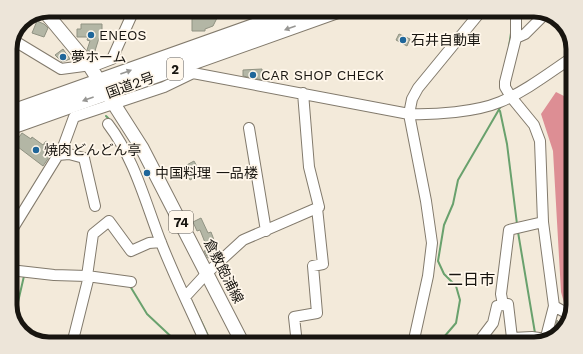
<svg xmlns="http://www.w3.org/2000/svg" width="583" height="354" font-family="'Work Sans','Noto Sans JP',sans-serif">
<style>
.forest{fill:#dd8e94}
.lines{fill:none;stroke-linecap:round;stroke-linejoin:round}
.stream{stroke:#69a16d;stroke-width:2}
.building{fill:#b3b6a5;stroke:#909282}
.minor-casing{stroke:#827a6c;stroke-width:12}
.major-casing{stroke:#827a6c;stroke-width:15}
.highway-casing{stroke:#827a6c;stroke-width:17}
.minor{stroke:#fff;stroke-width:10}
.major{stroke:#fff;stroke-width:13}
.highway{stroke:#fff;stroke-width:15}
.oneway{fill:#979693}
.poi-dot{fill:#1f669a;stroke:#fff7eb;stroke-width:1.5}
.labels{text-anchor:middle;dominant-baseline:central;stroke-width:3.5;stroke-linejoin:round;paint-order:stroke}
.shield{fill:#fff7eb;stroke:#5d5952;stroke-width:1}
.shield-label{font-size:13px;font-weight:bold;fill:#181510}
.poi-label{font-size:14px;fill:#181510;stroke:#fff7eb;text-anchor:start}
.street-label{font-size:14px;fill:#181510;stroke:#fff7eb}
.quarter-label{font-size:16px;fill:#181510;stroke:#fff7eb}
.rim{fill:none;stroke:#181510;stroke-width:5}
</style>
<rect width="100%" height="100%" fill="#f3eada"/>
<!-- forest -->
<path class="forest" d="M556,92L572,100L568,308L565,306L561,292L553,151L541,114Z"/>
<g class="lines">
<!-- stream -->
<path class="stream" d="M509,47L511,33
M500,111L507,144L517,224
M106,116L111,121
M518,232L535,333
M130,286L147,314L179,344
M190,298L212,344
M15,315L24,276
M438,344L456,323L460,300L456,286L444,274L438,261L444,225L453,204L458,180L501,106"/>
</g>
<!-- building -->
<path class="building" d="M192,10H215V13H217V18L213,26L205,29V31H192Z
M37,21L44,24L48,28L44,37L32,33Z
M81,24H102V38H99L94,54L87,50L90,41L87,40L88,37H77V29H81Z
M399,34L410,39L407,46L396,40Z
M63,49L70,59L62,62L55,55Z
M262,69V80L243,76V70Z
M22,133L31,139L32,137L43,145L46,141L55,148L43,166L14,144Z
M194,161L201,174L190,180L183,167Z
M201,218L208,233L211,232L219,253L208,258L204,251L208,250L200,230L197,231L193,222Z
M557,320L564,329L559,334L555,329Z"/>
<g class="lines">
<defs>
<path id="minor" d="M516,10V38L505,82V87L511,97L534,125L540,141L543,222L554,306L545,341
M516,38L525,34L546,13
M13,40L61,69L99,64L112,59L134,10
M108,124C134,158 145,201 160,240C174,276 191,310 206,344
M249,128L266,231
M58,155L69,154L84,158L95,206
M543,222L509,230L501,294L503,305L508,304L512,338L532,337L546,339
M10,233L63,147L74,117L164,87L193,73L409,114C435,115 476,112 500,102C526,91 549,73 573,57
M10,270L54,275L87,276L131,282
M87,276L93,234L109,221L131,251L149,243L161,242
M185,297L207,273L243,240L317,208
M554,306L568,314
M72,344L89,276
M297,344L294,317L317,313L313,266L323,264L317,208L319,207L309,167L303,93
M413,344L428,276L432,243L426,201L409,114L412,99L418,88L482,10
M477,344L493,323L497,306L503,305"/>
<path id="major" d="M45,12L89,65L142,148L243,344"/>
<path id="highway" d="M10,113L300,10
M10,127L339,10"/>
</defs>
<!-- minor casing -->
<use href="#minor" class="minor-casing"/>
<!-- major casing -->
<use href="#major" class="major-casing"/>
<!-- highway casing -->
<use href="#highway" class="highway-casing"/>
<!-- minor -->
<use href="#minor" class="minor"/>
<!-- major -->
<use href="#major" class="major"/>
<!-- highway -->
<use href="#highway" class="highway"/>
</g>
<!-- one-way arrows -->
<defs><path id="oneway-solid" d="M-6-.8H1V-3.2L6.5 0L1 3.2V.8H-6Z"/></defs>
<g class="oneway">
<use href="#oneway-solid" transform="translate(290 28) rotate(160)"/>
<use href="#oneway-solid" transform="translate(126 72) rotate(-20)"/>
<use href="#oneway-solid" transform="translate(88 99) rotate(160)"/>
</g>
<!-- markers -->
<g class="poi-dot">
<circle cx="91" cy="35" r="4"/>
<circle cx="403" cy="40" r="4"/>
<circle cx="63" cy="57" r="4"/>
<circle cx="253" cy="75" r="4"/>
<circle cx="36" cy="150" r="4"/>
<circle cx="147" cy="173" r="4"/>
</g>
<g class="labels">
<!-- shield labels -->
<g class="shield">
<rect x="167" y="58" width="16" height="22" rx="3"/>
<rect x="169" y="211" width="24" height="22" rx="3"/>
</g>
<g class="shield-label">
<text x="175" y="69">2</text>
<text x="181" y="222">74</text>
</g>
<!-- poi labels -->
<g class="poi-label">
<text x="99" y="35">ENEOS</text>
<text x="411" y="40">石井自動車</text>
<text x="71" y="57">夢ホーム</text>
<text x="261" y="75">CAR SHOP CHECK</text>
<text x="44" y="150">焼肉どんどん亭</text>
<text x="155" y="173">中国料理 一品楼</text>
</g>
<!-- street labels -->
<g class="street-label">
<text transform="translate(130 85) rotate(-20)">国道2号</text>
<text transform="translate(224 271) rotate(63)">倉敷飽浦線</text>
</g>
<!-- quarter labels -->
<g class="quarter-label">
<text x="471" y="279">二日市</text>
</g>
</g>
<!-- crop -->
<path d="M0 0H583V354H0ZM49 17H534A32 32 0 0 1 566 49V305A32 32 0 0 1 534 337H49A32 32 0 0 1 17 305V49A32 32 0 0 1 49 17Z" fill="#ede5d9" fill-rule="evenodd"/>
<path class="rim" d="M49 17H534A32 32 0 0 1 566 49V305A32 32 0 0 1 534 337H49A32 32 0 0 1 17 305V49A32 32 0 0 1 49 17Z"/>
</svg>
